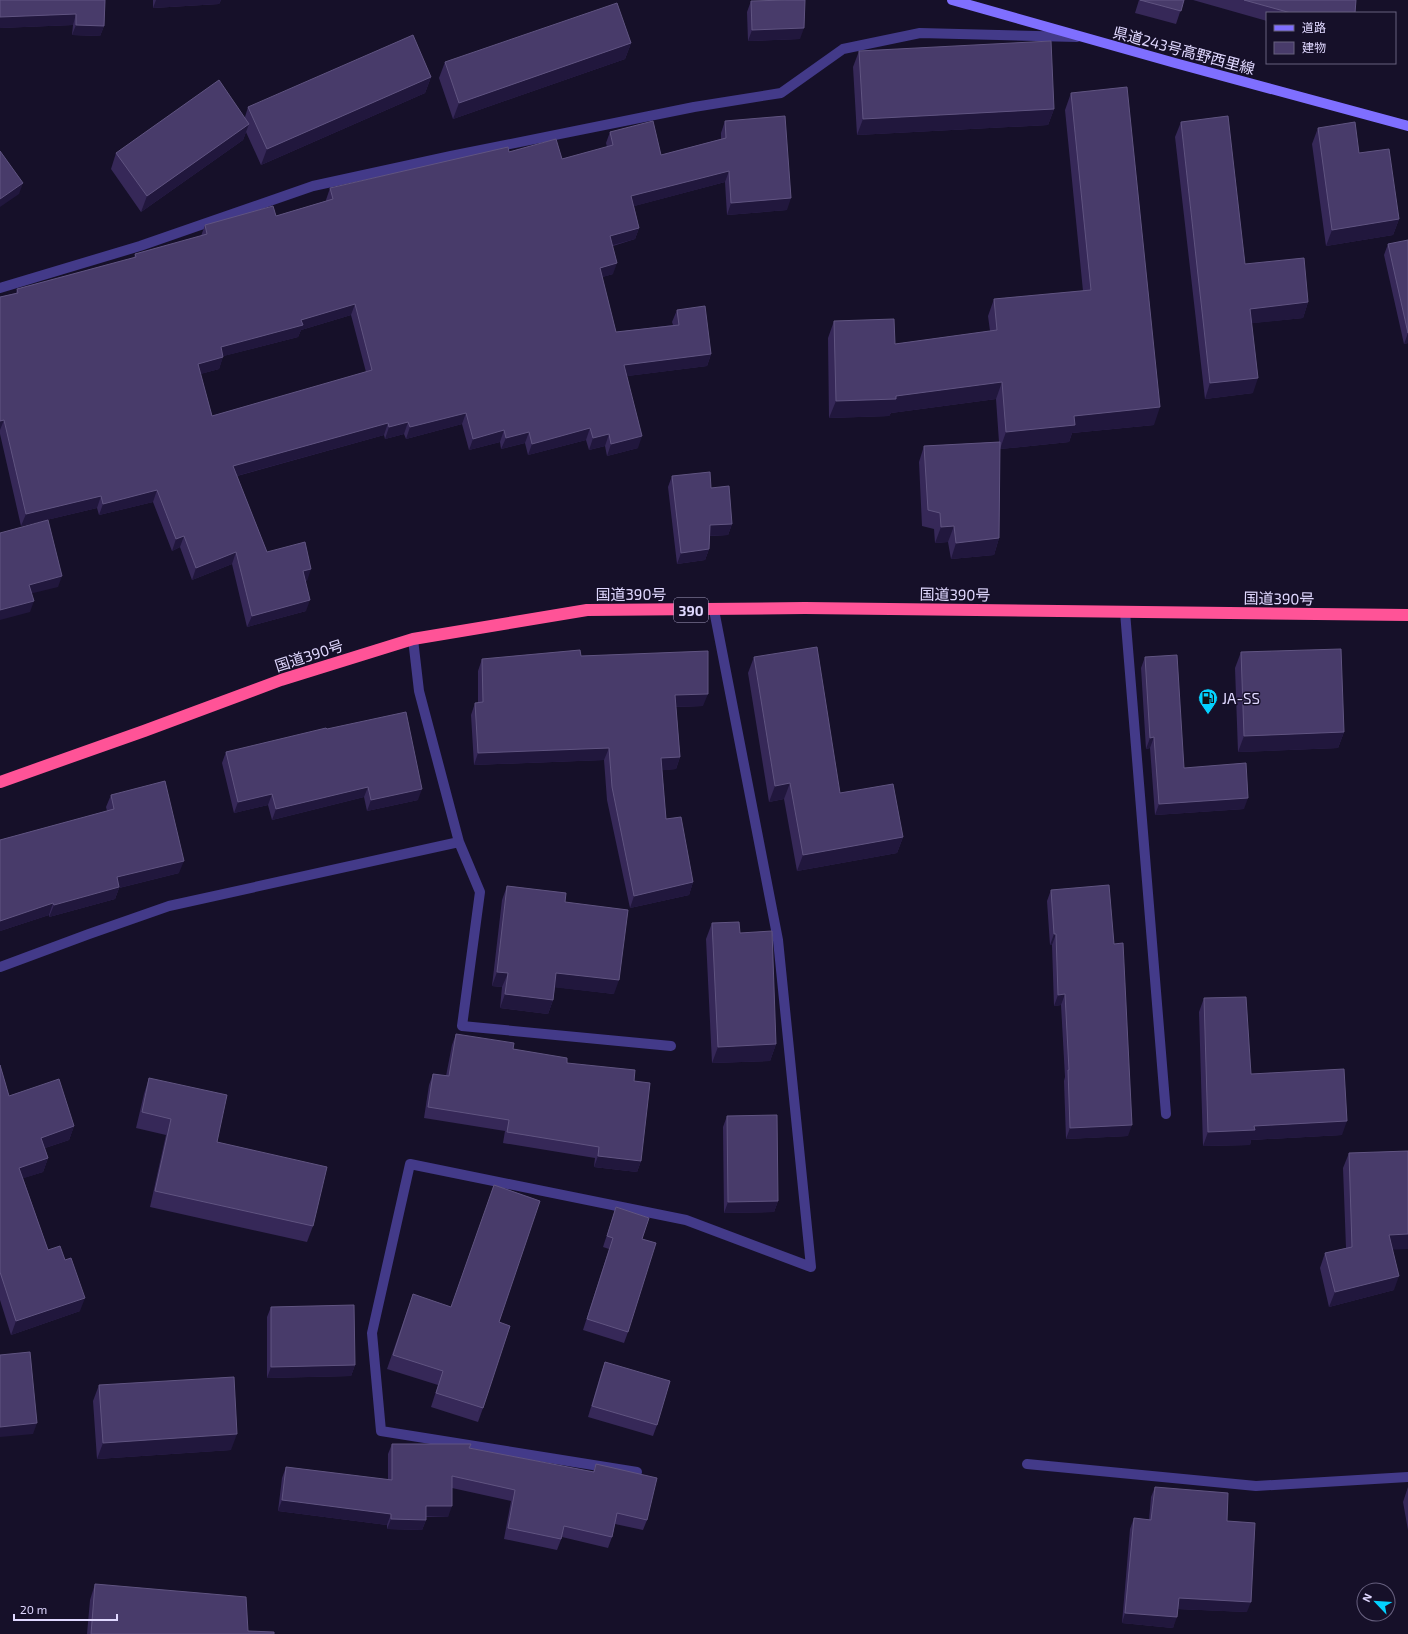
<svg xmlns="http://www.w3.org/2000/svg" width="1408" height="1634" font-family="'Exo 2','Noto Sans JP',sans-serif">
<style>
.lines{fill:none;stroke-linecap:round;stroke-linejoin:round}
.street{stroke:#433a89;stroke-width:10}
.secondary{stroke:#7f6fff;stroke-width:10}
.highway{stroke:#ff5397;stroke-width:12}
.wall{fill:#362858;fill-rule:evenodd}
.shaded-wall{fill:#21173d}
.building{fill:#483b6a;stroke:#605481;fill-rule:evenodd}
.labels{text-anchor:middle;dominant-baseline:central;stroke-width:3;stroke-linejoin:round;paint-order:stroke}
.shield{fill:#161029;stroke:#a39cbf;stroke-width:1}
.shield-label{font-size:14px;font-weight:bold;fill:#e0d8ff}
.street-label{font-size:15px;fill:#e0d8ff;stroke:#161029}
.poi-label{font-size:15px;fill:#e0d8ff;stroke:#161029;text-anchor:start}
</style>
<rect width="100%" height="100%" fill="#161029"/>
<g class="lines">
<!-- street -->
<path class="street" d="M0,288L140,246L313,186L451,156L694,107L781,93L843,49L920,33L1077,37
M1125,612L1166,1114
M459,842L480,892L462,1026L671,1046
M0,967L89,934L169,906L459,842L419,691L413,639
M1027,1464L1256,1486L1408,1477
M637,1472L381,1431L372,1333L410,1164L686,1220L811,1267L778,940L714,610"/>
<!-- secondary -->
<path class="secondary" d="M952,0L1175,63L1408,126"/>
<!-- highway -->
<path class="highway" d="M0,782L144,731L281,680L413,639L587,610L805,608L1408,615"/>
</g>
<!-- wall -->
<path class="wall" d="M0,0H105L104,26L100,36L72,35L73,25L0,28Z
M153,0H221L219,4L153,8Z
M1139,0H1184L1176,24L1135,13Z
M1193,0H1356L1355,13H1267V21Z
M751,1L800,39L748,41L747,12Z
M631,43L625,59L453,119L439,78L445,62Z
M859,51L1054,109L1048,125L857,135L853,67Z
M431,77L425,93L261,165L246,132L243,140L141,212L111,169L116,153L245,117L248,107Z
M1071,93L1154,425L1072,433L1069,442L1000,449L999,538L994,555L951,559L948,542L935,543L934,529L922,526L919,462L924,446L999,442L996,399L891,413L889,416L829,418L828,338L834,321L895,344L990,331L988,316L994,299L1083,291L1065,110Z
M725,121L787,210L727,215L725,182L634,206L639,228L635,239L613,246V274L602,277L616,332L673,325L672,322L677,310L711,354L707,366L627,376L638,448L607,456L605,446L589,450L586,440L528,455L525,443L501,449L500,442L469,450L462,424L406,439L404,434L385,439L384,435L237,476L267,552L307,581H305L306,611L247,627L232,564L192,580L180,547L172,551L153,502L99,515L97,508L21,526L0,434V297L16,293L17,289L134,258L135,254L201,236L205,225L276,216L326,201V200L330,188L509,152L562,159L607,147L606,143L610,132L661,155L721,139V133ZM351,315L366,372L212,416L200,374L219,369L223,356L298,337L301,330Z
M1181,122L1245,264L1308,302L1303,318L1252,323L1253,393L1205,399L1175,137Z
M1318,128L1359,153L1399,219L1393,235L1326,246L1312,144Z
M1408,240V343L1404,344L1384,255L1388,244Z
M672,476L711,488L732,524L728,535L710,536L709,549L705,560L677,564L668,487Z
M1241,652L1344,732L1338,748L1238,752L1235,668Z
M581,656L703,706L676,707L680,757L676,769L662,770L666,819L693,882L689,895L630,908L607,800L604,760L474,765L471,715L475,703H478V671L482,659Z
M754,657L840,793L903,837L897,853L797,871L784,799L769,802L748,673Z
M1145,657L1184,768L1244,809L1155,815L1150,748L1146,749L1141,668Z
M327,729L418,800L367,811L364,797L272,820L268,805L234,813L222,763L226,752Z
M111,795L179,873L119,888L115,899L49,917V915L0,931V840L107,811L106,807Z
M507,886L565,902L614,994L555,987L553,1000L548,1014L500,1008L502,987L492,986L502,900Z
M1051,890L1128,1136L1066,1139L1064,1081L1065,1077L1061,1005L1054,1006L1052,945H1050L1047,901Z
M712,923L740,933L776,1044L770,1061L712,1063L706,939Z
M1204,998L1251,1074L1342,1135L1251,1140L1250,1145L1203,1146L1199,1012Z
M456,1034L634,1081L641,1161L637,1172L594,1167L595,1158L503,1143L505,1131L424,1118L429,1085L433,1074L446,1076L452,1045Z
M0,1065L9,1096L74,1126L69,1140L45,1148L48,1158L43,1172L23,1178L48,1250L80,1311L11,1335L0,1300Z
M149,1078L217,1142L313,1226L307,1242L150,1207L166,1135L136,1128L144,1094Z
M727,1116L778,1201L774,1212L724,1213L723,1127Z
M1349,1153L1393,1249L1394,1290L1329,1307L1320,1268L1325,1253L1346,1248L1343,1168Z
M616,1207L642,1239L628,1332L624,1343L583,1330L609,1249L603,1247Z
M271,1307L355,1365L351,1376L267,1378V1317Z
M408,1308L499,1322L483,1408L478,1422L431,1407L438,1385L387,1369Z
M605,1362L657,1425L653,1436L588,1417L601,1373Z
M99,1385L231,1450L97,1459L93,1401Z
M392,1444L469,1448L593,1472L596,1464L647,1520L643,1530L615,1524L612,1537L608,1548L562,1537L557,1550L504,1539L511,1501L452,1488L448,1517H426V1520L422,1530L387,1529V1525L278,1511L282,1478L286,1467L388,1480V1454Z
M1155,1487L1227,1521L1247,1612L1178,1609L1173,1628L1122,1623L1130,1529L1134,1518L1149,1520L1151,1497Z
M1408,1487V1530L1403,1502Z
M95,1584L248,1631L274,1634H87L90,1600Z"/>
<!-- shaded-wall -->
<path class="shaded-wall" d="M156,0H221L219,4L153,8Z
M76,14L73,25L0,28V17Z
M76,25L104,26L100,36L72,35Z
M804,28L800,39L748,41L752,30Z
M631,43L625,59L453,119L459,103Z
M431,77L425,93L261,165L267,149Z
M1054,109L1048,125L857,135L863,119Z
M249,124L243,140L141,212L147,196Z
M729,171L725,182L627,208L631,196Z
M23,183L19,194L0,207V199Z
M791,198L787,210L727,215L731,203Z
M1399,219L1393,235L1326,246L1332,230Z
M639,228L635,239L606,247L610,236Z
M617,263L613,274L596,279L600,268Z
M1308,302L1303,318L1245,324L1250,309Z
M355,304L351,315L301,330L298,337L216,358L221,347L301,320Z
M1408,333V343L1404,344Z
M711,354L707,366L620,377L624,365Z
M223,357L219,369L193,376L198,364Z
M1258,378L1253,393L1205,399L1210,383Z
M1002,382L996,399L891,413L889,416L829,418L836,401L896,396Z
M1160,407L1154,425L1072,433L1069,442L1000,449L1006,432L1074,416Z
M466,413L462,424L406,439L410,427Z
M4,420L0,430V421Z
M408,422L404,434L385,439L389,427Z
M388,423L384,435L229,478L233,466Z
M590,428L586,440L528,455L532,444Z
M504,430L500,442L469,450L473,439Z
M529,432L525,443L501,449L506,438Z
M609,434L605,446L589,450L593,438Z
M642,436L638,448L607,456L611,444Z
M157,490L153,502L99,515L103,504Z
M101,496L97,508L21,526L26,514Z
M732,524L728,535L706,536L710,525Z
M954,526L948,542L935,543L941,527Z
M184,536L180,547L172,551L176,539Z
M999,538L994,555L951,559L956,543Z
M709,549L705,560L677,564L681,553Z
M236,552L232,564L192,580L196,568Z
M311,569L307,581L299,583L303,571Z
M62,576L58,587L25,595L29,585Z
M310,600L306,611L247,627L252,616Z
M34,601L30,612L0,620V610Z
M708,694L703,706L671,707L675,695Z
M1344,732L1338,748L1238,752L1244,736Z
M1154,737L1150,748L1146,749L1150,738Z
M609,748L604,760L474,765L478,753Z
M680,757L676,769L656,771L661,758Z
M790,783L784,799L769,802L775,786Z
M368,787L364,797L272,820L276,809Z
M422,789L418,800L367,811L371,800Z
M272,794L268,805L234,813L238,802Z
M1248,798L1244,809L1155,815L1159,804Z
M903,837L897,853L797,871L803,855Z
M184,861L179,873L119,888L115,899L49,917L54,905L117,877Z
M693,882L689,895L630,908L634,896Z
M53,903L49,915L0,931V921Z
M1054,934H1056L1052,945H1050Z
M497,972L508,973L502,987L492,986Z
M556,973L619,980L614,994L551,987Z
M505,994L553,1000L548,1014L500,1008Z
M1065,994L1061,1005L1054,1006L1058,995Z
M776,1044L770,1061L712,1063L718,1047Z
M1347,1121L1342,1135L1251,1140L1250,1145L1203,1146L1208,1132L1254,1126Z
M1132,1125L1128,1136L1066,1139L1070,1128Z
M74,1126L69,1140L36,1151L41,1138Z
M598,1156L641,1161L637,1172L594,1167Z
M48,1158L43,1172L15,1181L19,1168Z
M778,1201L774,1212L724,1213L728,1202Z
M1408,1234V1249L1384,1250L1389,1235Z
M1399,1276L1394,1290L1329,1307L1335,1292Z
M85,1298L80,1311L11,1335L16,1321Z
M355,1365L351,1376L267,1378L271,1367Z
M37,1423L33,1434L0,1437V1427Z
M237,1434L231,1450L97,1459L103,1443Z
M282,1500L391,1514L387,1525L278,1511Z
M426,1506H452L448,1517L422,1516Z
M391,1519L426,1520L422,1530L387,1529Z
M1179,1598L1251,1602L1247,1612L1175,1609Z
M1125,1613L1177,1617L1173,1628L1122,1623Z"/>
<!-- building -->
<path class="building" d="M0,0H105L104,26L76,25V14L0,17Z
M787,0H805L804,28L752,30L751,1Z
M1140,0H1184L1181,11Z
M1244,0H1356L1355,13H1291Z
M617,3L631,43L459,103L445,62Z
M413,35L431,77L267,149L248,107Z
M1051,41L1054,109L863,119L859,51Z
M219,80L249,124L147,196L116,153Z
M1127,87L1160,407L1074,416L1075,425L1006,432L1002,382L896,396V399L836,401L834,321L894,319L895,344L997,330L994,299L1091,290L1071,93Z
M785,116L791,198L731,203L729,171L631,196L639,228L610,236L617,263L600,268L616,332L679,325L677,310L705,306L711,354L624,365L642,436L611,444L609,434L593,438L590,428L532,444L529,432L506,438L504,430L473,439L466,413L410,427L408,422L389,427L388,423L233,466L267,552L305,542L311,569L303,571L310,600L252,616L236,552L196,568L184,536L176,539L157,490L103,504L101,496L26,514L4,420L0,421V297L18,293L17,289L136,257L135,254L207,234L205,225L273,206L276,216L333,199L330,188L508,147L509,152L556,139L562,159L613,145L610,132L653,121L661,155L726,138L725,121ZM355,304L372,370L212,416L198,364L223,357L221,347L303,325L301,320Z
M1228,116L1245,264L1304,258L1308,302L1250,309L1258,378L1210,383L1181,122Z
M1355,122L1359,153L1389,149L1399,219L1332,230L1318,128Z
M0,151L23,183L0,199Z
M1408,240V333L1388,244Z
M1000,442L999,538L956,543L954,526L941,527L940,513L928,510L924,446Z
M710,472L711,488L729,486L732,524L710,525L709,549L681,553L672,476Z
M48,520L62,576L29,585L34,601L0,610V533Z
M817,647L840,793L893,784L903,837L803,855L790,783L775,786L754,657Z
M1341,649L1344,732L1244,736L1241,652Z
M580,650L581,656L708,651V694L675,695L680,757L661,758L666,819L681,817L693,882L634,896L612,787L609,748L478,753L475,703L483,702L482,659Z
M1177,655L1184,768L1246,763L1248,798L1159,804L1154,737L1150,738L1145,657Z
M406,712L422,789L371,800L368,787L276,809L272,794L238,802L226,752L326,728L327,729Z
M165,781L184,861L117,877L119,887L54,905L53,903L0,921V840L114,809L111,795Z
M1109,885L1114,944L1123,943L1132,1125L1070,1128L1068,1070H1069L1065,994L1058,995L1056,934H1054L1051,890Z
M507,886L566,893L565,902L628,910L619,980L556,973L553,1000L505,994L508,973L497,972Z
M739,922L740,933L772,931L776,1044L718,1047L712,923Z
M1246,997L1251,1074L1344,1069L1347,1121L1254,1126L1255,1130L1208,1132L1204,998Z
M456,1034L514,1043L513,1049L567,1058V1063L635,1070L634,1081L650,1083L641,1161L598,1156L599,1147L507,1132L509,1120L428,1107L433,1074L449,1076Z
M0,1065L9,1096L59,1079L74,1126L41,1138L48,1158L19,1168L48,1250L60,1246L65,1260L71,1258L85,1298L16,1321L0,1272Z
M149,1078L227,1095L217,1142L327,1167L313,1226L155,1191L171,1119L142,1112Z
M777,1115L778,1201L728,1202L727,1116Z
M1408,1151V1234L1389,1235L1399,1276L1335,1292L1325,1253L1352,1247L1349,1153Z
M494,1185L540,1201L499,1322L510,1326L483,1408L436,1393L443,1371L393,1355L413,1294L451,1307Z
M616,1207L649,1218L642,1239L656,1243L628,1332L587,1319L613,1238L607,1236Z
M354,1305L355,1365L271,1367V1307Z
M30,1352L37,1423L0,1427V1355Z
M605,1362L670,1381L657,1425L592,1406Z
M234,1377L237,1434L103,1443L99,1385Z
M392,1444H471L469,1448L594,1472L596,1464L657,1478L647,1520L617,1513L612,1537L564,1526L561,1539L508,1528L515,1490L452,1476V1506H426V1520L391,1519V1514L282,1500L286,1467L392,1480Z
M1155,1487L1228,1493L1227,1521L1255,1523L1251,1602L1179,1598L1177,1617L1125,1613L1134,1518L1151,1520Z
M95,1584L246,1597L248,1631L274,1632V1634H91Z"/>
<!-- icons -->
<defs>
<symbol id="fuel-pin" viewBox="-11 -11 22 30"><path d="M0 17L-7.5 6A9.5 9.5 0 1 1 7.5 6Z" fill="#04d1ff" stroke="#161029"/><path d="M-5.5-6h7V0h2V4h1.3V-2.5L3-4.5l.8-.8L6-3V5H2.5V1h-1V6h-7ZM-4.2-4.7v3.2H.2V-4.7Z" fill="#111"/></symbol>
</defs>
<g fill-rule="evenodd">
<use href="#fuel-pin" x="1197" y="687" width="22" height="30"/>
</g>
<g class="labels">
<!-- shield labels -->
<rect class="shield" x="674" y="598" width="34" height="24" rx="3"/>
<g class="shield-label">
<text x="691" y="610">390</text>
</g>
<!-- street labels -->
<g class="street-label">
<text transform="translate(1184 50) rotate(15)">県道243号高野西里線</text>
<text x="631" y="594">国道390号</text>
<text transform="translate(955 594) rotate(1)">国道390号</text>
<text transform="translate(1279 598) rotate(1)">国道390号</text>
<text transform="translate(309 655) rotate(-18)">国道390号</text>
</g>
<!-- poi labels -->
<g class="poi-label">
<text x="1222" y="698">JA-SS</text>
</g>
</g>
<!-- legend -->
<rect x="1266" y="12" width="130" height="52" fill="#161029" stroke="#67607f"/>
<rect x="1274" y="25" width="20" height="6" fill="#7f6fff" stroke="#67607f"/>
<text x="1302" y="32" font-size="12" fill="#e0d8ff">道路</text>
<rect x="1274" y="42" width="20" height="12" fill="#483b6a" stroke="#67607f"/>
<text x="1302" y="52" font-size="12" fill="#e0d8ff">建物</text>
<!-- north arrow -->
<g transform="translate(1376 1602) rotate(295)"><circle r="19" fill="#161029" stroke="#67607f"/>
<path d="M0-3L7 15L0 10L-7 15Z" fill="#04d1ff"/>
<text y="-6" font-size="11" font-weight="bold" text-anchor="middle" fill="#e0d8ff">N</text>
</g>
<!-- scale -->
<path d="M14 1614v6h103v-6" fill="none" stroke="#e0d8ff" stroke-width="2"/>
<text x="20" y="1614" font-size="12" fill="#e0d8ff" stroke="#161029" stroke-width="3" paint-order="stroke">20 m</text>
</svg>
